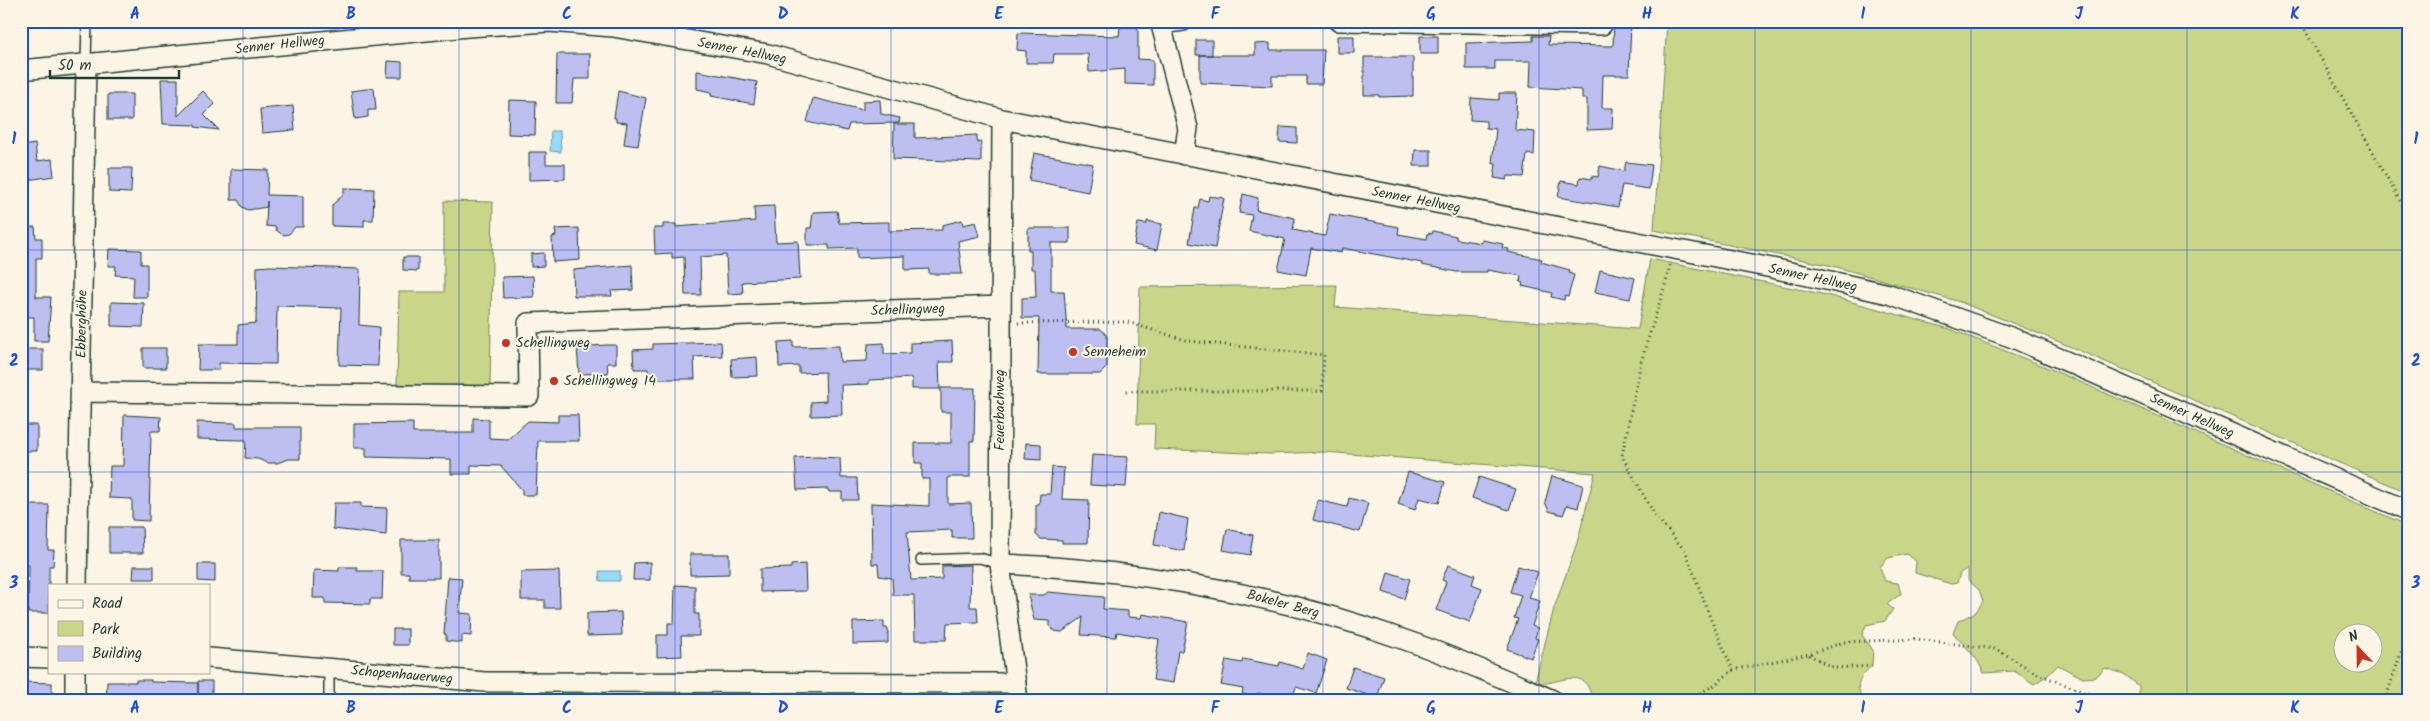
<svg xmlns="http://www.w3.org/2000/svg" width="2430" height="721" font-family="Kalam,sans-serif">
<style>
.green{fill:#c9d588;stroke:#74895e;fill-rule:evenodd}
.water{fill:#98dafa;stroke:#689bab}
.building{fill:#bebff1;stroke:#1f3d34}
.lines{fill:none;stroke-linecap:round;stroke-linejoin:round}
.service-casing{stroke:#1f3d34;stroke-width:12}
.minor-casing{stroke:#1f3d34;stroke-width:22}
.path{stroke:#1f3d34;stroke-width:3;stroke-dasharray:1 4;stroke-linecap:butt}
.service{stroke:#fcf5e5;stroke-width:9}
.minor{stroke:#fcf5e5;stroke-width:19}
.grid{fill:none;stroke:#1d4ed8;stroke-width:1;stroke-opacity:0.55}
.poi-dot{fill:#c8321e;stroke:#fcf5e5;stroke-width:2}
.labels{text-anchor:middle;dominant-baseline:central;stroke-width:4;stroke-linejoin:round;paint-order:stroke}
.street-label{font-size:14px;fill:#1f3d34;stroke:#fcf5e5}
.poi-label{font-size:14px;fill:#1f3d34;stroke:#fcf5e5;text-anchor:start}
.neatline{fill:none;stroke:#1d4ed8;stroke-width:2}
.grid-label{font-size:16px;text-anchor:middle;font-weight:bold;fill:#1d4ed8}
</style>
<rect width="100%" height="100%" fill="#fcf5e5"/>
<filter id="ink" filterUnits="userSpaceOnUse"><feTurbulence type="fractalNoise" baseFrequency=".02" numOctaves="2"/><feDisplacementMap in="SourceGraphic" scale="10" xChannelSelector="R" yChannelSelector="G"/><feConvolveMatrix kernelMatrix="1 2 1 2 8 2 1 2 1" color-interpolation-filters="sRGB"/></filter>
<g filter="url(#ink)">
<!-- green -->
<path class="green" d="M1667,21H2409V493L2057,341L1960,302L1833,266L1654,230Z
M444,201L493,202L490,387L397,385L399,292H444Z
M1650,259L1827,295L1950,329L2046,367L2409,526V700H2136L2139,696V686L2124,674L2105,668L2096,677L2083,678L2058,665L2048,675L2034,684L2014,671L1984,673L1976,658L1953,633L1958,621L1976,612L1983,601L1979,590L1968,580V568L1960,573L1957,583L1951,584L1915,573L1916,561L1907,554L1888,558L1880,567L1885,581L1898,583L1901,594L1887,604L1893,609L1885,621L1866,625L1862,635L1873,650L1872,665C1859,679 1855,681 1862,700H1592C1586,660 1554,689 1535,682L1554,608L1577,543L1595,473L1324,452L1269,454L1154,449L1155,424H1137L1140,287L1337,285L1335,307L1638,329ZM2342,634H2372V664H2342Z"/>
<!-- water -->
<path class="water" d="M551,131H560L561,152L550,151Z
M599,571H620V581H600Z"/>
<!-- building -->
<path class="building" d="M1614,21H1631L1629,75H1603L1602,108H1613L1612,129L1587,130V99H1582V90L1530,87L1531,61H1495V69H1466V43L1533,41V36H1549L1548,45L1613,46Z
M1120,27H1138V59L1153,60V85L1125,84V69L1089,72L1088,54H1054L1053,63H1026V51L1017,50L1018,33L1119,36Z
M1337,36H1354V53H1337Z
M1420,36H1438V54H1420Z
M1196,40H1212V55H1196Z
M1270,43V50H1324L1322,84H1306V76H1272V86L1200,83V55H1255V44Z
M557,54H590V79H574L572,103H556Z
M1364,57H1413V96L1379,97V95H1364Z
M388,61L402,62V77H387Z
M697,71L757,82L754,104L711,96V92L697,89Z
M161,79H178V116L203,91L215,104L204,115L219,130L195,127V125L163,124Z
M374,88L376,110H368V117L355,119L351,91Z
M618,91L646,98L638,146L624,144L627,123L616,122V118H614Z
M1499,93H1517L1515,130L1535,132L1534,155L1527,154L1524,177L1508,176L1507,180L1494,178L1496,164L1492,163L1496,129L1486,128V121L1470,120L1471,98L1499,100Z
M108,94H132V120H108Z
M813,98L863,110V101L880,100L881,114L900,118L899,123L849,124L847,131L807,122Z
M509,100L536,101L535,135L508,134Z
M293,106L295,130L262,133L260,109Z
M894,124H915V138L977,135V142H981V162L893,159Z
M1280,127L1297,128V143L1279,142Z
M35,144L37,161L52,159L54,176L21,181V146Z
M1415,150H1431V166H1414Z
M529,152H546V164H565V179L529,180Z
M1034,153L1093,164L1088,192L1029,180Z
M1626,162L1652,165L1649,189L1622,185L1618,207L1558,197L1561,181L1579,184L1580,177L1592,179V176L1598,177L1600,166L1624,171Z
M109,168H132L131,193L109,192Z
M231,169L268,170L267,195L303,196V227H295L289,234L283,235L276,230V227L266,226L267,201V207L248,210L242,207L238,200H231Z
M344,188L374,189L373,220H364V227L332,226V205L344,194Z
M1243,194L1258,198L1256,210L1295,218L1293,230L1325,236L1330,214L1399,227L1398,234L1427,239L1428,233L1432,234L1433,231L1456,236V239L1482,243V240L1503,244L1502,248L1509,249L1508,252L1542,259L1541,262L1570,270L1569,273L1574,275L1568,297L1565,296L1564,300L1551,297L1552,293L1548,292L1522,286L1523,283L1520,282L1521,276L1487,270V272H1457L1422,265V263L1342,248L1341,253L1311,248L1306,275L1278,270L1285,239L1249,231L1252,215L1239,213Z
M1209,196L1224,198L1215,248L1189,243L1195,208H1198L1200,199L1208,201Z
M774,206L776,242L798,241L800,279L742,282L743,293L728,294L726,255L700,257L701,295H685L684,257L672,258V253L655,254L654,228H663V224H676V227L755,221L754,207Z
M837,211L839,223L889,222V231L942,230V225L962,220L963,225L976,222L980,236L958,241L962,274H929V269L905,270V256L857,258V248L829,249V245H807V228H811L813,212Z
M1147,221L1162,224L1157,250L1134,245L1138,223L1147,224Z
M24,227H35L36,238H42V258H36V297H51L48,341H34V317H21Z
M579,228L580,260L553,262L552,237L556,236L555,229Z
M1028,228H1070V243H1051V291H1064L1067,329H1101L1107,336V367L1100,374H1038L1039,318H1022V298L1036,297L1035,269H1031V250H1028Z
M109,249L141,250V264H147V297H133L134,276L115,275L116,266H108Z
M544,253V266L531,267V254Z
M403,257H418V271L403,270Z
M632,265L633,290L611,291L612,296H574L573,270Z
M270,266L360,269L359,325L379,327L378,366L339,365L341,308L277,306L276,364L219,363V370H198L199,344H238V325L256,323L257,267Z
M1600,270L1635,278L1630,299L1595,292Z
M533,276L534,297L503,298L502,277Z
M111,302L144,303L143,327L111,326Z
M793,341V347L839,346L840,362L867,361L868,344L884,343V354L910,353V343L952,341L953,362H939L940,389H912V378L869,380V384L841,385L842,415L811,416V402L826,401L825,372L799,373V366L779,367L778,342Z
M721,342L722,356L694,357L695,379H648V369H634L633,350L653,349V344Z
M607,345H616V363H607L608,373L579,374L577,347Z
M143,348H166V368H143Z
M21,349H43V370H21Z
M757,357L758,376L732,377L731,359Z
M941,388H975L974,441H970V477H948V504L971,503L972,538H952V530L907,532L911,580L942,579V566L971,565L970,607H977L978,622L947,623L946,640H915L914,595H893L892,578L879,576L878,564H872L871,503L929,506V479H922V463H915V443H951V412H941Z
M124,415L161,417L160,431H151L149,521L132,520V499L109,498L110,466H123Z
M558,415H578L579,441H538L536,495H522V490L501,466L471,465V474H451V459L366,457V448H354V424L413,423V433H473V418L489,419V438L508,439L528,421L558,422Z
M197,422L236,423V427H300V459H289L277,463H268L258,459L245,458L246,440L197,439Z
M21,425H37V451H21Z
M1026,443L1041,444V460L1025,459Z
M1092,455L1128,457L1126,487L1090,485Z
M817,457L840,458L841,478H857L858,500H842V492H829L828,489L797,490L795,458Z
M1052,467L1064,468L1062,499L1089,500L1088,543H1062V540L1041,539L1036,535V504H1039L1040,494H1050Z
M1408,472L1445,482L1439,503L1419,498L1415,510L1398,504Z
M1552,476L1583,485L1578,508L1567,505L1563,515L1549,511L1545,502Z
M1479,477L1516,489L1509,510L1472,498Z
M1349,498L1368,503L1360,532L1313,520L1318,500L1347,507Z
M334,503H361V507L387,508L386,535L333,529Z
M21,505H49L48,550H54L53,566H49V613H28L29,565H25V542H21Z
M1159,512L1188,519L1184,551L1154,545Z
M109,527H142L143,553H109Z
M1227,529L1253,535L1250,555L1223,550Z
M401,540H439V578H409V573H401Z
M690,554H729V574L690,575Z
M650,562V580H633L634,563Z
M198,564H215V582L198,581Z
M805,564L806,591L760,592V569L791,568V565Z
M1448,565L1475,575L1472,584L1482,588L1470,622L1436,610L1446,582L1442,580Z
M134,566H154V579H133Z
M1518,566L1538,572L1529,598L1540,601L1532,626L1538,628L1535,638L1538,639L1531,658L1507,649L1518,619L1514,618L1521,595L1510,592Z
M339,567H357V571H383L382,599H370V604L325,603V598H313L314,570L339,571Z
M559,571L560,608H545V600H521V572Z
M1388,572L1410,579L1404,599L1383,592Z
M448,577L462,578L459,613L472,614L471,636L462,635V643L446,641V634H444Z
M675,585L695,586V614H699V636H681L682,656L657,657V635H668V623H674Z
M1048,592L1104,597L1103,609L1128,611V617L1141,618L1142,614L1188,622L1182,651H1178L1173,683L1153,680L1159,639L1117,632L1116,637L1081,635L1083,617L1062,632L1054,631L1050,627V621L1034,620L1028,595H1044Z
M621,612L622,635L587,636V613Z
M884,621V628H888V643L853,644V622Z
M393,629H408V645H393Z
M1308,653L1327,660L1316,693L1296,687L1292,700H1280L1258,693L1257,697L1242,694L1243,689L1221,685L1226,660L1242,663L1243,659L1279,666L1280,662L1303,669Z
M1353,667L1384,677L1377,698L1346,688Z
M136,680H151V682L198,683V700H106L107,682H136Z
M198,681H212V695H198Z
M21,682L52,683V700H21Z"/>
<g class="lines">
<defs>
<path id="service" d="M86,64L87,21
M921,560L980,558L1000,564
M329,700V668"/>
<path id="minor" d="M1160,21L1188,128L1184,155
M1338,21L1602,25
M1160,24L1183,21
M21,70L468,27L549,22L613,27L768,54L1002,119L1772,268L1889,294L2013,338L2409,511
M1002,119L1000,564L1018,700
M81,392L529,396L528,323L1000,306
M1000,564C1139,569 1275,594 1405,640C1455,657 1504,679 1553,700
M77,585L86,64
M21,657L49,658
M209,658L485,682L1016,683
M75,700V672"/>
</defs>
<!-- service casing -->
<use href="#service" class="service-casing"/>
<!-- minor casing -->
<use href="#minor" class="minor-casing"/>
<!-- path -->
<path class="path" d="M2300,21L2409,217
M1670,265L1666,282L1641,362L1622,456L1654,514L1686,552L1711,620L1733,670L1809,654L1844,642L1917,639L1996,649L2038,674L2086,693L2145,700
M1018,323L1127,322L1188,341L1324,355L1322,391H1126
M1809,655L1834,668L1874,666
M1687,700L1713,686L1733,670
M2162,700H2179
M2385,700L2409,630"/>
<!-- service -->
<use href="#service" class="service"/>
<!-- minor -->
<use href="#minor" class="minor"/>
</g>
</g>
<!-- grid -->
<path class="grid" d="M243,21V700M459,21V700M675,21V700M891,21V700M1107,21V700M1323,21V700M1539,21V700M1755,21V700M1971,21V700M2187,21V700M21,250H2409M21,472H2409"/>
<!-- markers -->
<g class="poi-dot">
<circle cx="506" cy="343" r="5"/>
<circle cx="1073" cy="352" r="5"/>
<circle cx="554" cy="381" r="5"/>
</g>
<g class="labels">
<!-- street labels -->
<g class="street-label">
<text transform="translate(280 45) rotate(-6)">Senner Hellweg</text>
<text transform="translate(742 51) rotate(11)">Senner Hellweg</text>
<text transform="translate(1416 200) rotate(11)">Senner Hellweg</text>
<text transform="translate(1813 278) rotate(12)">Senner Hellweg</text>
<text transform="translate(908 310) rotate(-2)">Schellingweg</text>
<text transform="translate(82 324) rotate(-89)">Ebberghöhe</text>
<text transform="translate(1000 410) rotate(-90)">Feuerbachweg</text>
<text transform="translate(2192 416) rotate(24)">Senner Hellweg</text>
<text transform="translate(1283 604) rotate(15)">Bokeler Berg</text>
<text transform="translate(402 675) rotate(5)">Schopenhauerweg</text>
</g>
<!-- poi labels -->
<g class="poi-label">
<text x="516" y="343">Schellingweg</text>
<text x="1083" y="352">Senneheim</text>
<text x="564" y="381">Schellingweg 14</text>
</g>
</g>
<!-- margin -->
<rect width="2430" height="721" fill="none" stroke="#fcf5e5" stroke-width="55"/>
<!-- legend -->
<rect x="48" y="584" width="162" height="90" fill="#fcf5e5" stroke="#a4ab9e"/>
<rect x="58" y="600" width="25" height="8" fill="#fcf5e5" stroke="#a4ab9e"/>
<text x="92" y="608" font-size="15" fill="#1f3d34">Road</text>
<rect x="58" y="621" width="25" height="15" fill="#c9d588" stroke="#a4ab9e"/>
<text x="92" y="634" font-size="15" fill="#1f3d34">Park</text>
<rect x="58" y="646" width="25" height="15" fill="#bebff1" stroke="#a4ab9e"/>
<text x="92" y="658" font-size="15" fill="#1f3d34">Building</text>
<!-- north arrow -->
<g transform="translate(2358 648) rotate(338)"><circle r="24" fill="#fcf5e5" stroke="#a4ab9e"/>
<path d="M0-4L9 19L0 12L-9 19Z" fill="#c8321e"/>
<text y="-8" font-size="14" font-weight="bold" text-anchor="middle" fill="#1f3d34">N</text>
</g>
<!-- scale -->
<path d="M50 70v8h129v-8" fill="none" stroke="#1f3d34" stroke-width="2.5"/>
<text x="58" y="70" font-size="15" fill="#1f3d34" stroke="#fcf5e5" stroke-width="4" paint-order="stroke">50 m</text>
<rect x="28" y="28" width="2374" height="666" class="neatline"/>
<g class="grid-label">
<text x="135" y="19">A</text>
<text x="351" y="19">B</text>
<text x="567" y="19">C</text>
<text x="783" y="19">D</text>
<text x="999" y="19">E</text>
<text x="1215" y="19">F</text>
<text x="1431" y="19">G</text>
<text x="1647" y="19">H</text>
<text x="1863" y="19">I</text>
<text x="2079" y="19">J</text>
<text x="2295" y="19">K</text>
<text x="14" y="144">1</text>
<text x="2416" y="144">1</text>
<text x="14" y="366">2</text>
<text x="2416" y="366">2</text>
<text x="14" y="588">3</text>
<text x="2416" y="588">3</text>
<text x="135" y="713">A</text>
<text x="351" y="713">B</text>
<text x="567" y="713">C</text>
<text x="783" y="713">D</text>
<text x="999" y="713">E</text>
<text x="1215" y="713">F</text>
<text x="1431" y="713">G</text>
<text x="1647" y="713">H</text>
<text x="1863" y="713">I</text>
<text x="2079" y="713">J</text>
<text x="2295" y="713">K</text>
</g>
</svg>
